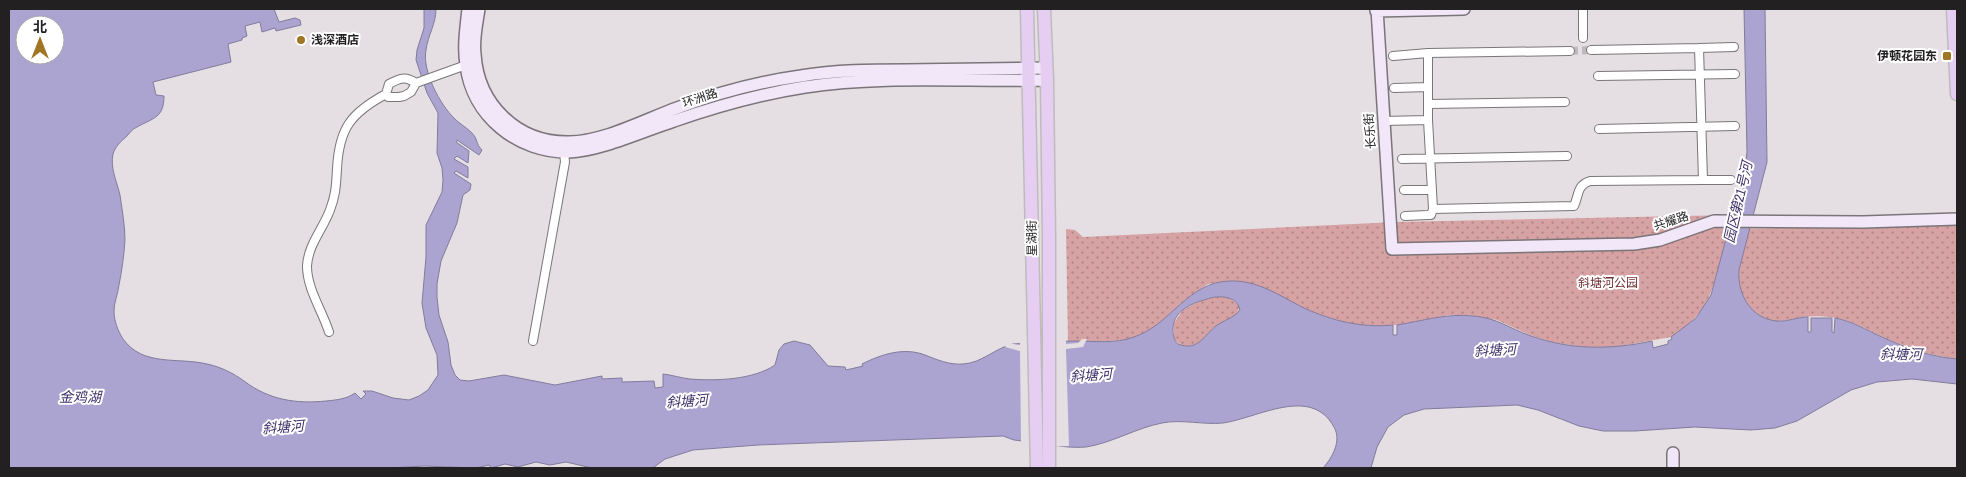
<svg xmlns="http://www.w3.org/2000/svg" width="1966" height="477" font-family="'Archivo Narrow','Noto Sans SC',sans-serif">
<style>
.grass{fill:url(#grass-dots)}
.water{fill:#aba3d0;stroke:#827c9c;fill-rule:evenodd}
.pier{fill:#e5dfe3}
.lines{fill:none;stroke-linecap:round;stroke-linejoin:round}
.street-tunnel{stroke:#beb9bc;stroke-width:8;stroke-dasharray:8 4;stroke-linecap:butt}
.street-casing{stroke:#7a7579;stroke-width:10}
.secondary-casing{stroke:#7a7579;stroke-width:14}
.primary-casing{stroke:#bdbcbc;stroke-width:15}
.street{stroke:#fff;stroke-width:8}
.secondary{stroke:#f2e6f9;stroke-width:11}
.primary{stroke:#e6cef2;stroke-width:12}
.poi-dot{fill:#a07625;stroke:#fff;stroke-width:2}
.labels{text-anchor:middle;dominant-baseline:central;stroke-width:4;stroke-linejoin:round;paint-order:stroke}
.poi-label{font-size:12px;font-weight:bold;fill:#222021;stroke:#fff;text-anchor:start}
.street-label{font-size:12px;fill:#222021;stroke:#fff}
.park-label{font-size:12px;fill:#723035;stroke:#fff}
.water-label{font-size:14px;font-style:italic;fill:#41336b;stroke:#fff}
</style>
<defs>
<pattern id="grass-dots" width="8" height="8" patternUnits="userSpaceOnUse" patternTransform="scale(1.25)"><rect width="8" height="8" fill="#d7a2a3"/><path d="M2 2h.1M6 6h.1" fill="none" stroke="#ae8484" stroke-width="1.8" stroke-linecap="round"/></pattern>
</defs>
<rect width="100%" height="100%" fill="#e5dfe3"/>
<!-- grass -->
<path class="grass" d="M1732,215L1729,229L1957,225V359C1931,356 1904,347 1881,336C1865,329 1852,320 1835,318C1826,316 1813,316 1804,317C1791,318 1780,324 1767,319C1751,313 1743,300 1739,285L1717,273C1708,306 1700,317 1671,337L1615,347H1583L1551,342L1530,335L1497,320L1467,315H1449L1397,325L1365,326L1344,322L1317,314L1233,281L1208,284L1191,295L1179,305L1185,309C1200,300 1226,288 1239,306C1240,318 1223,320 1216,326C1203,337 1201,347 1182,346L1174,339V323L1182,311L1177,307C1169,314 1162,322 1153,328C1128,346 1097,340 1068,341L1066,229L1075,230L1083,237L1396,222Z"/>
<!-- water -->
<path class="water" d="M9,9H274L279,22L295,18L300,20L301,25L276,31L275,28L262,32L260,22L245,26L247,36L242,38V40L228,44L231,62L153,82L156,95L164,96C164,118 153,118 137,127C132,129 130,133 126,137C121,141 115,147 113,154C110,168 117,182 120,195C122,209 125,226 125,240C124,255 122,270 119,285C118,294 114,302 114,311C114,321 118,331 123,339C143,367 178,357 207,364C221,367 233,373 244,381C269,400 296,404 326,401C336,400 347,399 355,393L361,399L366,394L363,391H372L393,398L409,400L419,396L428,390L438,375L437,355L426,328L422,303L426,257V225L442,192L443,180L442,168L437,153L438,113L427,93L416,60L417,50L424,28V9H436C436,24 428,35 426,50C422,71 440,105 455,119C461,125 471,130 475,137C478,143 477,145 482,150L479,155L457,140L456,142L469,151L468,163L457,156L454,159L468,167V178L456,171L454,173L471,184L470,190L463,195L457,223L441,261L437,284V297L439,315L448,342L451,365L455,375L460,380L469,381L504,375L555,385L602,376V379L622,378V382L654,381L655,388L663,387V374C672,375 681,378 690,379C716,381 753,380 775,365L779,350L784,344L794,341L810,345L828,366L845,367L846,370L863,366L862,364C882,354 904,347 925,355C938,360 949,365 963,364C982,363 995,348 1013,344C1033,343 1053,341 1074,341C1094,341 1115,344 1134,337C1172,324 1187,282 1230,281C1258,280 1280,296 1304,308C1333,321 1361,328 1393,325V335H1397V325C1422,321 1447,313 1473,316C1498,318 1508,328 1531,336C1571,350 1610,350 1652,341L1653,348L1668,344V341L1672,339L1671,337L1696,318L1711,295L1745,168L1747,152L1744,9H1765L1767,162L1739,270C1737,294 1751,319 1777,321C1787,322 1797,317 1808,317V332H1811V318H1832V332L1834,333L1835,318C1852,321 1866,330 1882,337C1906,348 1931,357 1957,359V384L1912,379L1877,382L1851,390L1797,421L1775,428L1751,430L1695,427L1635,431H1603L1579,426L1538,410L1517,405L1424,409L1404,415L1388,427L1377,447L1371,468H1323C1332,458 1342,441 1334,427C1311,385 1258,418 1223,423C1203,425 1182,419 1162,423C1136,428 1112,443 1086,447C1066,449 1034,442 1014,440L1003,436L758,445L693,450L665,459L653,468H592L566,462L550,465L536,462L518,467L505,464L491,468L489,465L476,468L424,466L390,468H9ZM25,25H55V55H25ZM1215,297C1225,296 1238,298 1240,310C1234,318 1224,320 1216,326C1204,335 1198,352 1178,344C1174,340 1173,336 1173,329C1173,308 1198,301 1215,297Z"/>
<!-- pier -->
<path class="pier" d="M1066,339V344L1078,343L1082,339H1087L1083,347L1066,349L1069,446L1049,447L1021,444L1020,351L1005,347L1007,343L1020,345V341Z"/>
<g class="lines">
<!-- street-tunnel -->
<path class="street-tunnel" d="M1570,51L1591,50"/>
<defs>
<path id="street" d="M1583,9V38
M1699,48L1734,47
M1393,56L1428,53
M1598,76L1735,74
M1394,88L1428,87
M386,94L388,97H399L404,96L411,92L416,83L466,65
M1428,104L1565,102
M1428,120V53L1570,51
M1383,121L1428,120L1433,209L1574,206C1579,195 1577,185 1590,181L1703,180L1699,48L1591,50
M1599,129L1735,126
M1402,159L1567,156
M1703,180H1731
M1404,190H1432
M1405,216L1428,215H1431L1433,209
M329,332C322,310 307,289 307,266C308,245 323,229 330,210C336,194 336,185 337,169C339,128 351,113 386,94L389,84C400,78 405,76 416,83
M533,341L565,162L564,152"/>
<path id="secondary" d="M468,9C466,28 463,46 466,65C472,116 518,153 569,152C600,151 643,131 674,121C717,106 760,94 805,87C885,75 966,82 1047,80
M479,9C477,23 473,39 475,54C478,104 517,143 569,142C603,142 644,120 677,108C717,93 758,82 801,76C836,70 871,70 906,70C953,69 1000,69 1046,68
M1377,9L1392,249L1634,244L1660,240L1714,221L1863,222L1957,219
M1376,11L1464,9
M1673,468V453"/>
<path id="primary" d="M1027,9L1037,468
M1044,9L1047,80L1049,239V468
M1953,9L1957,94"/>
</defs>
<!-- street casing -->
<use href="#street" class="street-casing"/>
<!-- secondary casing -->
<use href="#secondary" class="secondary-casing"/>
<!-- primary casing -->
<use href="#primary" class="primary-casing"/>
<!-- street -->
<use href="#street" class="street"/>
<!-- secondary -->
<use href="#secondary" class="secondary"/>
<!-- primary -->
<use href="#primary" class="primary"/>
</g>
<!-- markers -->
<g class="poi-dot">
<circle cx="301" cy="40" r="5"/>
<rect x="1942" y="51" width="10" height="10" rx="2.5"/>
</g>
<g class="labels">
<!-- poi labels -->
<g class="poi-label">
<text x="311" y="40">浅深酒店</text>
<text x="1937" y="56" text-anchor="end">伊顿花园东</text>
</g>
<!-- street labels -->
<g class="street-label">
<text transform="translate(700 98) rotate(-18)">环洲路</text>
<text transform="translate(1370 131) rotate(-94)">长乐街</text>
<text transform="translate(1671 221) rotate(-18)">共耀路</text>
<text transform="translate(1032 238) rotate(-91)">星湖街</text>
</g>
<!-- park labels -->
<g class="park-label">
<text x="1608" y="283">斜塘河公园</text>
</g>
<!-- water labels -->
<g class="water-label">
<text transform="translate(1738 202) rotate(-77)">园区第21号河</text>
<text transform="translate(1495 350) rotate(-3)">斜塘河</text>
<text transform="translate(1901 354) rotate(1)">斜塘河</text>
<text transform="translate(1091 375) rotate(-4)">斜塘河</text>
<text x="80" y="397">金鸡湖</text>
<text transform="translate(687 401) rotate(-4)">斜塘河</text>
<text transform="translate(283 427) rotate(-4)">斜塘河</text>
</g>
</g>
<!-- border -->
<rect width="1966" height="477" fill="none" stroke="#222021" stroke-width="20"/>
<!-- north arrow -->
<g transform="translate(40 40)"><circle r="24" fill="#ffffff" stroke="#a7a6a6"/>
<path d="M0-4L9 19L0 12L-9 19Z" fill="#a07625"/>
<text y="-8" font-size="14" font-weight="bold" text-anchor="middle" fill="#222021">北</text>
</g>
</svg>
